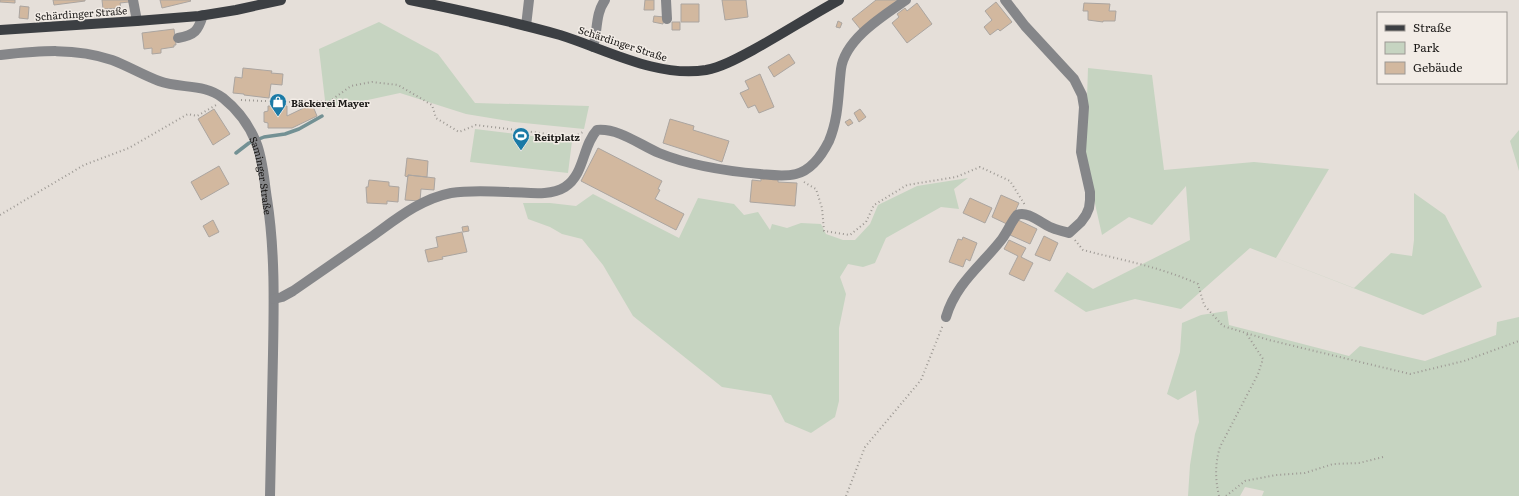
<svg xmlns="http://www.w3.org/2000/svg" width="1519" height="496" font-family="Literata,serif">
<style>
.green{fill:#c6d4c1}
.lines{fill:none;stroke-linecap:round;stroke-linejoin:round}
.stream{stroke:#739194;stroke-width:3.5}
.building{fill:#d2b89f;stroke:#aba5a0}
.path{stroke:#9d9994;stroke-width:2;stroke-dasharray:1 3;stroke-linecap:butt}
.minor{stroke:#858689;stroke-width:10}
.major{stroke:#3c3f43;stroke-width:10}
.labels{text-anchor:middle;dominant-baseline:central;stroke-width:3;stroke-linejoin:round;paint-order:stroke}
.street-label{font-size:10px;fill:#1b1917;stroke:#f2ece6}
.poi-label{font-size:10px;font-weight:bold;fill:#1b1917;stroke:#f2ece6;text-anchor:start}
</style>
<rect width="100%" height="100%" fill="#e5dfd9"/>
<!-- green -->
<path class="green" d="M379,22L438,54L475,103L589,106L584,129L514,122L466,114L400,93L326,109L319,49Z
M1088,68L1152,75L1164,170L1254,162L1329,169L1276,258L1354,288L1391,253L1412,256L1414,240V193L1445,215L1482,287L1423,315L1250,248L1181,309L1135,299L1086,312L1054,291L1067,272L1093,289L1190,240L1186,186L1152,225L1129,217L1102,235L1085,159Z
M475,129L572,141L568,173L470,162Z
M1519,130V171L1510,141Z
M968,178L954,189L959,209L941,207L886,238L875,263L863,267L848,264L840,277L846,294L839,328V401L835,417L811,433L785,422L771,395L722,387L633,316L603,265L582,239L562,234L550,227L528,219L523,203H550L576,206L593,194L679,238L698,198L734,204L744,215L758,212L770,230L772,224L787,228L801,223L821,224L826,234L843,240H855L870,224L878,205L917,186Z
M1227,311L1229,325L1349,356L1360,346L1425,361L1496,335L1497,322L1519,317V496H1262L1264,491L1245,487L1240,496H1188L1190,465L1195,434L1199,422L1196,390L1178,400L1167,394L1180,352L1182,323L1201,315Z"/>
<g class="lines">
<!-- stream -->
<path class="stream" d="M236,153L249,143L264,137L285,134L299,129L322,116"/>
</g>
<!-- building -->
<path class="building" d="M0,0H15V3L0,2Z
M53,0H85V1L54,5Z
M102,0H129V2L120,3L121,8L103,9Z
M160,0H190L191,1L162,8Z
M645,0H654V10H644Z
M722,0H746L748,17L725,20Z
M876,0H898L861,30L852,19Z
M996,2L1012,22L1000,31L998,29L990,35L984,27L992,20L985,11Z
M917,3L932,24L907,43L892,23L899,17L897,14L905,8L907,11Z
M1084,3L1110,4L1109,11H1116L1115,21H1103V22L1088,20V11H1083Z
M681,4H699V22H681Z
M20,6L29,7L28,19L19,18Z
M654,16L664,17L663,24L653,22Z
M838,21L842,23L840,28L836,27Z
M672,22H680V30H672Z
M174,29L176,45H174V47L161,49V53L152,54V48L144,49L142,33Z
M789,54L795,63L774,77L768,67Z
M243,68L272,71L271,73L283,74L282,85L271,84L269,98L244,95V94L233,93L235,77L242,78Z
M760,74L774,107L759,113L755,105L748,108L740,93L749,89L745,81Z
M312,104L317,116L292,128H268V123L264,122V112L268,111V106H287V116Z
M214,109L230,134L213,145L198,119Z
M860,109L866,117L859,122L854,113Z
M670,119L694,126L693,130L729,141L722,162L663,143Z
M850,119L853,123L848,126L845,122Z
M598,148L662,181L658,189L660,190L655,199L684,214L676,230L581,181Z
M407,158L428,161L427,177L408,175V177L405,176Z
M219,166L229,184L201,200L191,182Z
M408,175L435,178L434,190L421,189L420,201L405,200Z
M761,177L778,179V182L797,183L795,206L750,202L752,180L761,181Z
M369,180L389,182V186L399,187L398,202L387,201V204L367,203L366,187H368Z
M1001,195L1019,203L1009,225L992,217Z
M970,198L992,208L985,223L963,213Z
M213,220L219,232L209,237L203,226Z
M1018,220L1037,229L1030,244L1010,235Z
M468,226L469,231L463,232L462,227Z
M462,232L467,252L442,257L443,259L428,262L425,250L438,247L436,237Z
M1044,236L1058,243L1050,261L1035,255Z
M963,237L977,243L970,261L966,259L963,267L949,262L958,239L962,240Z
M1009,240L1026,248L1021,257L1033,263L1024,281L1009,274L1018,256L1004,249Z"/>
<g class="lines">
<!-- path -->
<path class="path" d="M241,100L286,102L330,101L351,86L372,82L398,85L432,105L436,118L459,132L476,125L573,137L583,132
M804,182L816,189L822,208L824,231L850,235L866,222L874,205L907,185L956,177L980,167L1010,181L1025,205
M0,215L84,165L129,148L188,114L197,116L216,105
M1075,240L1083,250C1121,260 1161,267 1198,284L1204,305L1223,326L1269,340L1410,374L1464,361L1519,341
M846,496L865,447L921,380L943,325
M1219,496C1215,478 1215,464 1220,447L1258,374L1263,359L1246,333
M1226,496L1245,481L1276,475L1305,473L1333,464L1359,463L1383,457"/>
<!-- minor -->
<g class="minor">
<path d="M133,0L137,21"/>
<path d="M666,0L667,19"/>
<path d="M526,26L529,0"/>
<path d="M178,38C195,35 198,31 203,15"/>
<path d="M593,47C598,31 595,14 605,0"/>
<path id="s1" d="M0,55C38,51 75,47 112,60C128,66 143,75 159,81C180,89 204,83 223,98C238,110 249,125 256,142C263,159 264,180 267,199C275,250 274,302 273,354C272,401 271,449 270,496"/>
<path d="M274,299L282,297L293,291C319,273 345,255 371,237C395,220 420,199 451,193C469,190 489,191 508,192C526,192 549,197 565,187C585,174 582,146 597,130C619,128 640,145 659,153C691,166 725,171 760,174C772,175 784,177 796,174C812,170 822,155 829,141C839,117 838,94 841,69C845,39 883,16 906,0"/>
<path d="M946,317C956,283 982,265 1002,239C1008,231 1011,222 1017,215C1027,210 1041,223 1050,227C1056,230 1063,231 1069,233L1081,222L1086,215L1089,208L1090,200V192L1081,152L1084,107L1082,95L1074,79L1025,26L1005,0"/>
</g>
<!-- major -->
<path class="major" d="M410,0C460,10 510,21 560,35C605,49 657,78 706,70C722,67 738,58 753,50C782,34 810,16 839,0
M0,30L137,21L199,16L236,10L281,0"/>
</g>
<!-- icons -->
<defs>
<symbol id="shop-pin" viewBox="-11 -11 22 30"><path d="M0 17L-7.5 6A9.5 9.5 0 1 1 7.5 6Z" fill="#1a7aa6" stroke="#f2ece6"/><path d="M-5-2.5h2.3a2.7 3.5 0 0 1 5.4 0H5L5.5 6h-11ZM-1.5-2.5h3a1.5 2.3 0 0 0-3 0Z" fill="#fff"/></symbol>
<symbol id="stadium-pin" viewBox="-11 -11 22 30"><path d="M0 17L-7.5 6A9.5 9.5 0 1 1 7.5 6Z" fill="#1a7aa6" stroke="#f2ece6"/><path d="M0-5a6.5 5 0 1 0 0 10a6.5 5 0 1 0 0-10ZM-3.5-1.8h7v3.6h-7Z" fill="#fff"/></symbol>
</defs>
<g fill-rule="evenodd">
<use href="#shop-pin" x="268" y="92" width="20" height="27"/>
<use href="#stadium-pin" x="511" y="126" width="20" height="27"/>
</g>
<g class="labels">
<!-- street labels -->
<g class="street-label">
<text transform="translate(81 13) rotate(-4)">Schärdinger Straße</text>
<text transform="translate(623 43) rotate(18)">Schärdinger Straße</text>
<text stroke="none"><textPath href="#s1" startOffset="321">Saminger Straße</textPath></text>
</g>
<!-- poi labels -->
<g class="poi-label">
<text x="291" y="102">Bäckerei Mayer</text>
<text x="534" y="136">Reitplatz</text>
</g>
</g>
<!-- legend -->
<rect x="1377" y="12" width="130" height="72" fill="#f2ece6" stroke="#9c9893"/>
<rect x="1385" y="25" width="20" height="6" fill="#3c3f43" stroke="#9c9893"/>
<text x="1413" y="32" font-size="12" fill="#1b1917">Straße</text>
<rect x="1385" y="42" width="20" height="12" fill="#c6d4c1" stroke="#9c9893"/>
<text x="1413" y="52" font-size="12" fill="#1b1917">Park</text>
<rect x="1385" y="62" width="20" height="12" fill="#d2b89f" stroke="#9c9893"/>
<text x="1413" y="72" font-size="12" fill="#1b1917">Gebäude</text>
</svg>
